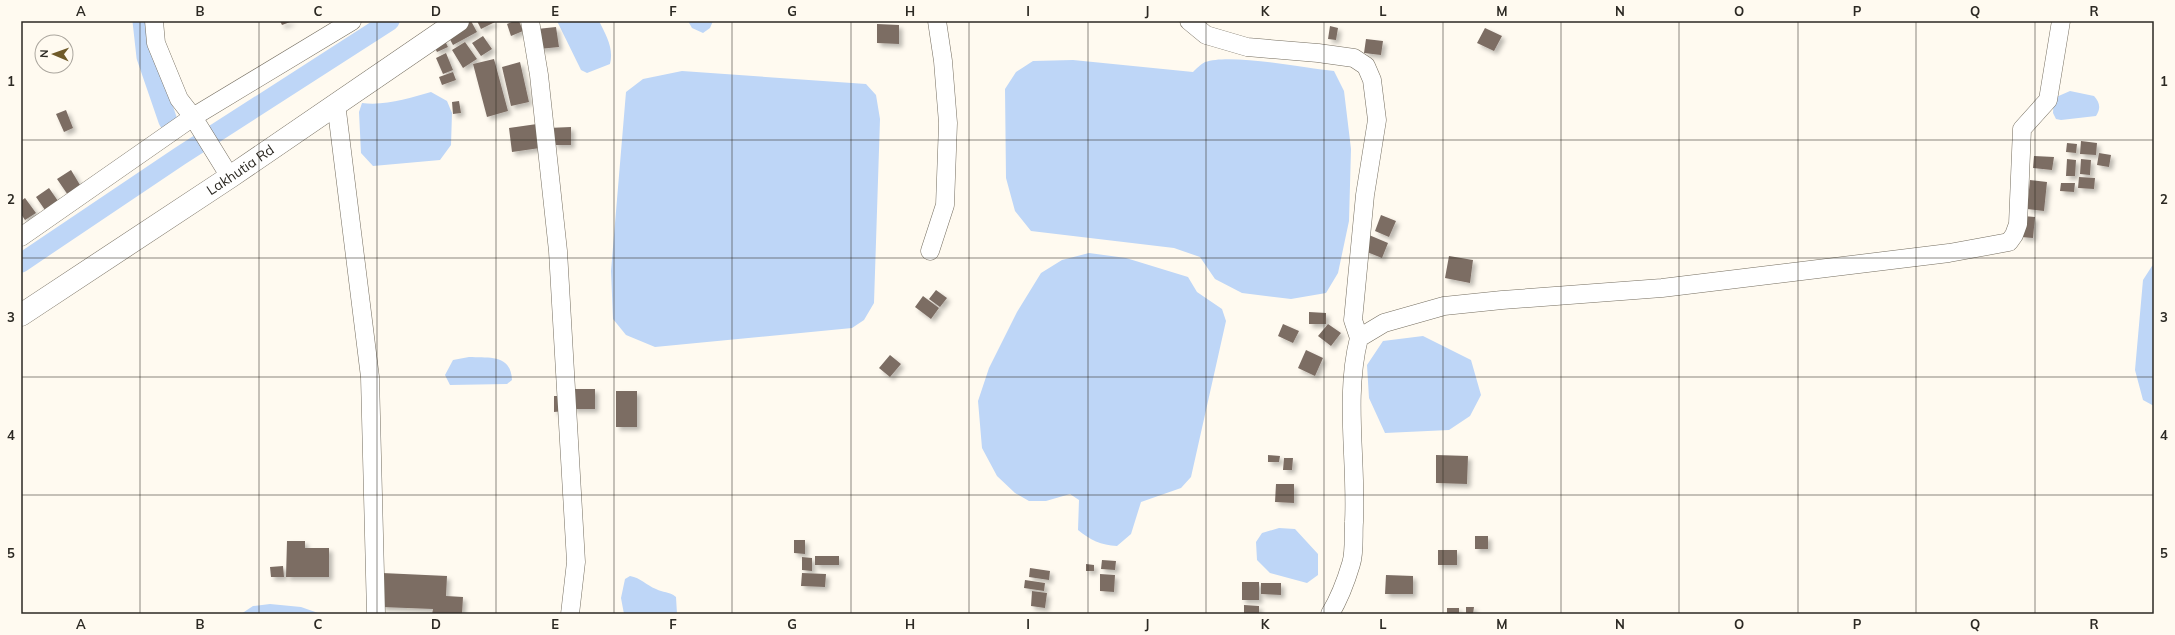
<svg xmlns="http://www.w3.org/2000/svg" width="2175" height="635" font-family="Mulish,sans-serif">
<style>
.water{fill:#bed6f7}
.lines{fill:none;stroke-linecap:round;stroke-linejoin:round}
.canal{stroke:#bed6f7;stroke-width:19}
.building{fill:#7c6d64;filter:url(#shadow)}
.minor-casing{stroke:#756e60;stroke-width:19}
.tertiary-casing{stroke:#756e60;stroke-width:23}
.minor{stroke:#fff;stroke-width:18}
.tertiary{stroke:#fff;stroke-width:22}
.grid{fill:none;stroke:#2c2923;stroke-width:1;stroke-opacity:0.55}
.labels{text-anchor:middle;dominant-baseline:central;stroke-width:4;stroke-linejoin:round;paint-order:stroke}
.street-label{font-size:14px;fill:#2c2923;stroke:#fffaf0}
.neatline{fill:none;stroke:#2c2923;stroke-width:1.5}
.grid-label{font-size:13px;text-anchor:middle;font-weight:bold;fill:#2c2923}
</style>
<defs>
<filter id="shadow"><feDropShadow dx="3.5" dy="3.5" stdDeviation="2" flood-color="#0004"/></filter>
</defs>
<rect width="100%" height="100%" fill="#fffaf0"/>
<!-- water -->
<path class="water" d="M557,21H599C606,35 614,48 610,64L587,73L581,70Z
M688,21H713L710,28L703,33L692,28Z
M1073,60L1193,72C1196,69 1201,64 1205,62C1231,53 1304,68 1334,71L1344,91L1351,149L1349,221L1338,273L1326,293L1291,299L1242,293L1215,279L1200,257L1174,248L1031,231L1015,211L1006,178L1005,89L1016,72L1033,61Z
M682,71L866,84L876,95L880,119L874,303L864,320L852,328L655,347L626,335L613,319L611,271L626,92L643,79Z
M2070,91L2094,96C2100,103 2101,108 2096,116L2061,120L2056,119L2053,113L2054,98Z
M431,92L447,101L452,113L451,145L440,160L373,166L361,153L359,112L362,103C386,106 409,98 431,92Z
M1089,253L1126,258L1188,277L1197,292L1222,309L1226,321L1191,477L1181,488L1141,502L1131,534L1117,546C1101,545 1090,540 1078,530L1079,500L1070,494L1046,501H1029L1015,493L997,476L982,448L978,401L989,368L1017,312L1041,273L1062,260Z
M2154,265V406L2143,400L2135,370L2143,280L2152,266Z
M1423,336L1471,360L1481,395L1470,416L1449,430L1385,433L1369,398L1367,365L1383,341Z
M469,357C489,358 511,354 512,380L507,384L450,385L445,375L453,360Z
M1279,528L1295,529L1318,554V575L1307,583L1270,573L1257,560L1256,542L1262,533Z
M630,576C641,578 646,585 656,589C663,593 669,591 676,597L677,614H624L621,598L625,579Z
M270,604L301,607L321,614H241L253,606Z"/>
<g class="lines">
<!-- canal -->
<path class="canal" d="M142,21L146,57L168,121
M21,263L180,156L390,21"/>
</g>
<!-- building -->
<path class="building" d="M280,21H293L282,25Z
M471,21L477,32L453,45L447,34Z
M477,21H494L495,22L481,29Z
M514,21H519L523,31L511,36L507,24Z
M877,24L899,25V44L877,43Z
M1330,26L1338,28L1336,40L1328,39Z
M556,27L559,47L539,49L537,29Z
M1485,28L1502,36L1494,51L1477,43Z
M483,36L492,49L481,56L472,43Z
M443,37L448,47L437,52L432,42Z
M1366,39L1383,41L1381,55L1364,53Z
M465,42L477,59L463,68L452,50Z
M446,53L453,70L443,74L436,58Z
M494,59L508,111L487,117L473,64Z
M520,62L529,102L511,106L502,67Z
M453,72L456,80L442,85L439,77Z
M459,101L461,113L453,114L452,102Z
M66,110L73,128L64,132L56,114Z
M537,124L540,148L512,152L509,128Z
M571,127V145H555L548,128Z
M2081,141L2097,143L2096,155L2080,154Z
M2067,143L2077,144L2076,153L2066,152Z
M2099,153L2111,155L2109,167L2097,165Z
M2034,156L2054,157L2052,170L2033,168Z
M2067,159L2076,160L2075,176H2066Z
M2081,159L2091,160L2090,175L2080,174Z
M71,170L83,190L70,198L57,179Z
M2079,177L2095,178L2094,189L2078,188Z
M2030,180L2047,182L2044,211L2027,209Z
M2061,183H2075L2074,192L2060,191Z
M49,188L58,201L45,210L36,197Z
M25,198L36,213L25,220L21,214V201Z
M1381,215L1396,221L1389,237L1375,231Z
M2023,216L2035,217L2033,238L2021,237Z
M1369,235L1388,243L1382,258L1362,250Z
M1449,256L1473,260L1470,283L1445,278Z
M936,290L947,298L940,307L929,299Z
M923,296L939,308L931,319L915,307Z
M1309,312L1326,313V324H1309Z
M1283,324L1299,331L1293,343L1278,336Z
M1328,324L1341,333L1331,346L1318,336Z
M1306,350L1323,358L1315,376L1298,368Z
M890,355L901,364L890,377L879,368Z
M572,389H595V409H572Z
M616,391H637V427H616Z
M554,396H564V411L554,412Z
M1268,455L1280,456L1279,462H1268Z
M1436,455L1468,456L1467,484L1436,483Z
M1284,458H1293L1292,470H1283Z
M1276,484H1294V503L1275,502Z
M1475,536H1488V549H1475Z
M794,540H805V554L794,553Z
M287,541H305V548H329V577H286Z
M1438,550H1457V565H1438Z
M815,556H839V565H815Z
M802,557L812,558V571L802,570Z
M1102,560L1116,561L1115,570L1101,569Z
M1086,564L1094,565V571H1086Z
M283,566L284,577H271L270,567Z
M1030,568L1050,571L1049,580L1029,577Z
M382,573L447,576L446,596L463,597L462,614H432L433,609L381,607Z
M802,573L826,574L825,587L801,586Z
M1100,574L1115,575L1114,592L1100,591Z
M1386,575L1413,576V594H1385Z
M1025,580L1045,583L1044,591L1024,588Z
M1242,582H1259V600H1242Z
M1261,583H1281V595L1261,594Z
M1032,591L1047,593L1045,608L1031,606Z
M1244,605L1259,606V614H1244Z
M1466,607H1474L1473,614H1466Z
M1447,608H1459V614H1447Z"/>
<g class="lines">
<defs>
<path id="minor" d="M154,21L156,43L179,99L193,117L230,177
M530,21L539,75L558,251L576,562L570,614
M1189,21L1206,35L1247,47L1318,53L1354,58L1366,66L1372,80L1377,120L1365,195L1354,310L1353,320L1359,338
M336,103L370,377L376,614
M21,237L193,117L352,21
M930,251L945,205L948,123L943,61L937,21
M1330,614C1339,599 1346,581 1351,564C1355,552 1353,535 1354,522C1357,461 1344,397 1359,338L1384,323L1444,306L1502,300L1662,288L1949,253L2009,242L2014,235L2018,224L2022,129L2048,100L2061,21"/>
<g id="tertiary">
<path id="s1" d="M21,315L230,177L458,21"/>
</g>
</defs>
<!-- minor casing -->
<use href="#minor" class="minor-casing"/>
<!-- tertiary casing -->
<use href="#tertiary" class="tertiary-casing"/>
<!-- minor -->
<use href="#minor" class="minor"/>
<!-- tertiary -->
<use href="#tertiary" class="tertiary"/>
</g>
<!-- grid -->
<path class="grid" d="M140,21V614M259,21V614M377,21V614M496,21V614M614,21V614M732,21V614M851,21V614M969,21V614M1088,21V614M1206,21V614M1324,21V614M1443,21V614M1561,21V614M1679,21V614M1798,21V614M1916,21V614M2035,21V614M21,140H2154M21,258H2154M21,377H2154M21,495H2154"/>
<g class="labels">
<!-- street labels -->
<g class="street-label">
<text stroke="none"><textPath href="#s1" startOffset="263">Lakhutia Rd</textPath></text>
</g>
</g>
<!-- border -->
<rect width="2175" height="635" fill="none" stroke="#fffaf0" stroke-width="44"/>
<!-- north arrow -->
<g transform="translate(54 54) rotate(272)"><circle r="19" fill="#fffaf0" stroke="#aba69e"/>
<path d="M0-3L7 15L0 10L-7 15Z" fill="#6f5a29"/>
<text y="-6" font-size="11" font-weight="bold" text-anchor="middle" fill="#2c2923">N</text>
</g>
<rect x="22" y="22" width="2131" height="591" class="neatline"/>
<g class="grid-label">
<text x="81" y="16">A</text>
<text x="200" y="16">B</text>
<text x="318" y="16">C</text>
<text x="436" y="16">D</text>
<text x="555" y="16">E</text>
<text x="673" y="16">F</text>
<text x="792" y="16">G</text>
<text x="910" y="16">H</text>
<text x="1028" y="16">I</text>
<text x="1147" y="16">J</text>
<text x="1265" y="16">K</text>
<text x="1383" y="16">L</text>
<text x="1502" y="16">M</text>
<text x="1620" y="16">N</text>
<text x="1739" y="16">O</text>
<text x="1857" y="16">P</text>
<text x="1975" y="16">Q</text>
<text x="2094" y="16">R</text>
<text x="11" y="86">1</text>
<text x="2164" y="86">1</text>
<text x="11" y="204">2</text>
<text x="2164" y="204">2</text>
<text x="11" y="322">3</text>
<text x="2164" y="322">3</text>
<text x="11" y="440">4</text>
<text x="2164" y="440">4</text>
<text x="11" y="558">5</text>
<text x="2164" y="558">5</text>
<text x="81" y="629">A</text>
<text x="200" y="629">B</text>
<text x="318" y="629">C</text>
<text x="436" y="629">D</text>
<text x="555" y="629">E</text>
<text x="673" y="629">F</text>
<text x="792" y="629">G</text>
<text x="910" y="629">H</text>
<text x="1028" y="629">I</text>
<text x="1147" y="629">J</text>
<text x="1265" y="629">K</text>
<text x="1383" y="629">L</text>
<text x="1502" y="629">M</text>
<text x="1620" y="629">N</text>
<text x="1739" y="629">O</text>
<text x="1857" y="629">P</text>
<text x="1975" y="629">Q</text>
<text x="2094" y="629">R</text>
</g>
</svg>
